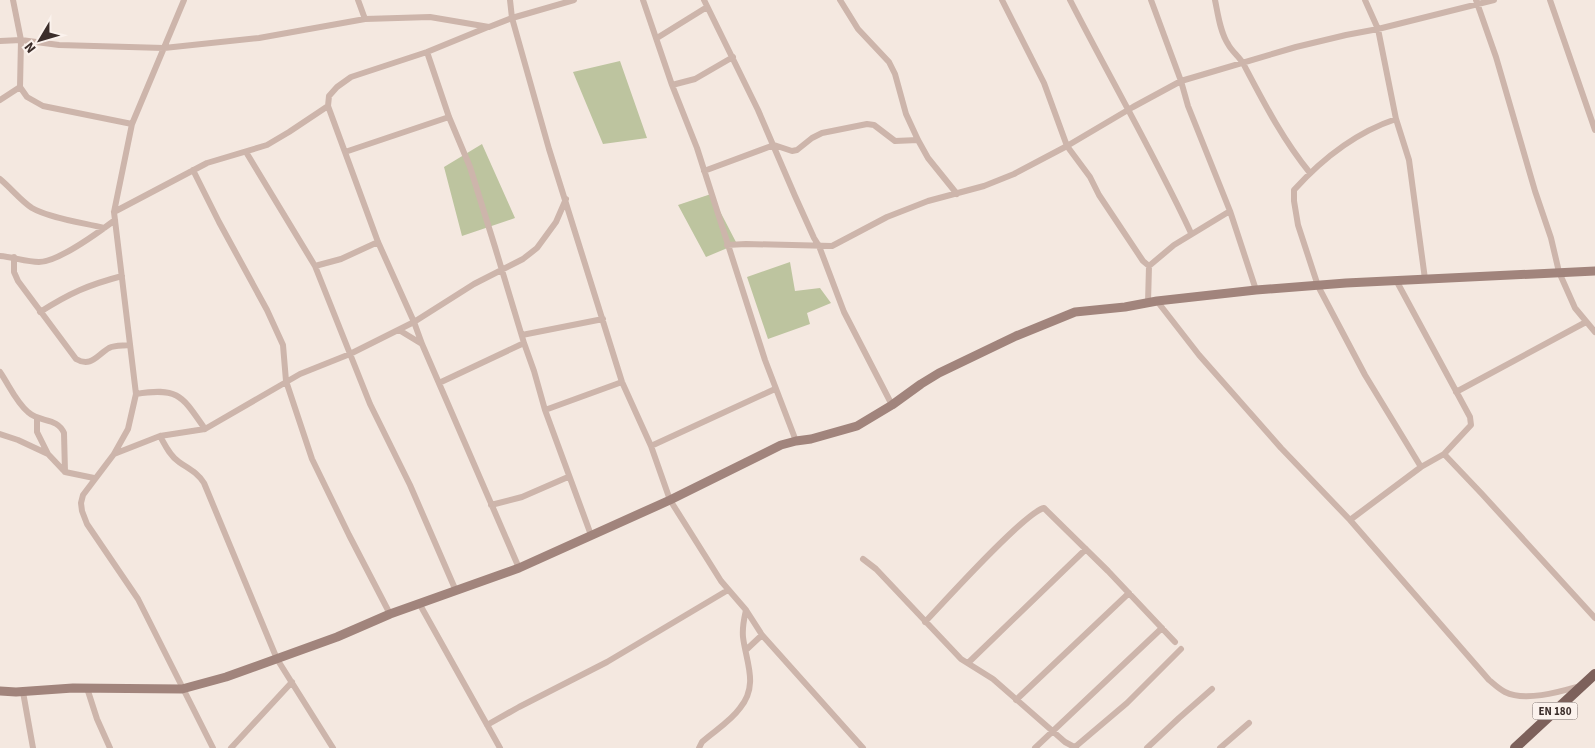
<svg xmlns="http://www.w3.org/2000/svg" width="1595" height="748" font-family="'Source Sans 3',sans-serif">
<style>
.grass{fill:#bdc49f}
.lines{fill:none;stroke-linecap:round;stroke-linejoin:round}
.street{stroke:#cdb5ab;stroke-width:6}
.secondary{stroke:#a1847c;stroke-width:9}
.primary{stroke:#7d615b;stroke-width:10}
.labels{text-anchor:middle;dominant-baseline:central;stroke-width:4;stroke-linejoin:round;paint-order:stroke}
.shield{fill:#fbf2ed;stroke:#756864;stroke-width:1}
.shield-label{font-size:11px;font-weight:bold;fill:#3b2d2a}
</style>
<rect width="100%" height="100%" fill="#f4e8e0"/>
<!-- grass -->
<path class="grass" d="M620,61L647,138L603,144L573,72Z
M482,144L515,218L462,236L444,167Z
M711,194L737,244L706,257L678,205Z
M790,262L795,291L820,288L831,303L807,313L810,324L768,339L747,277Z"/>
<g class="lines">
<!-- street -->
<path class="street" d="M13,0L21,40L20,87L27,97L43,106L132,124
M184,0L132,124L114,212L136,394L128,429L114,454L83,495L81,503L82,511L87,524L138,599L213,748
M358,0L365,19
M510,0L512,18L549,149L622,382L651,446L670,500L721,581L746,610L762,635L863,748
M643,0L672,85L697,148L765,360L796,441
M704,0L758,110L795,196L814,238L819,246L844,312L892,405
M840,0L858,29L889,62L895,74L906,114L918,140L928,158L957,194
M1002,0L1044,83L1067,146L1090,177L1099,195L1143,261L1149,266
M1070,0C1110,78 1154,154 1191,233
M1151,0L1181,81L1188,106L1230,211L1256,290
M1215,0C1218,14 1220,32 1228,44C1232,52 1240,57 1244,65C1264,103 1283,140 1310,173
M1365,0L1378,29L1396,119L1409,160L1425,279
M1476,0L1496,57L1535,191L1551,238L1559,272L1575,308L1595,332
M1550,0L1595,130
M657,38L707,7
M0,41L21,40L59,45L164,48L259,38L365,19L430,17L489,27L512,18L574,0
M427,52L449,117L470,167L495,247L524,343L534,371L545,410L591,535
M672,85L695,79L733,57
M0,100L20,87
M328,106L378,242L414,322L422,344L519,568
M1396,119C1357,132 1322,159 1294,190V201L1298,225L1318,286L1365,375L1421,467
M246,152L315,266L370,404L410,485L456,591
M345,152L449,117
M193,170L219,222L267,310L283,345L286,381L312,459L349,535L390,614
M704,171L774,145L792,151L797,150L812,138L822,133L867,124L874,125L895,141L918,140
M0,179C11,188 20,200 32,208C49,218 85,223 104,228
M114,212L207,163L267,145L289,132L328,106L329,96L337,87L351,77L427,52L488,27
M727,245L746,244L832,246L887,217L928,201L984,186L1014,174L1067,146L1133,107L1181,81L1296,47L1346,35L1378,29L1494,0
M0,256C13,257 26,262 39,262C58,262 99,232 115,220
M14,257V272L18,281L76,359C91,368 97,355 109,348C115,345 123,346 130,345
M315,266L341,259L378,242
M1157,301L1199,355L1281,448L1350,520L1489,680C1494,684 1499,689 1505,692C1525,702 1559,692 1580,686
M1148,303L1149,266L1174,245L1230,211
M40,312C70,293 88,285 122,276
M399,330L422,344
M522,335L603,319
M0,372C9,385 16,402 28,412C40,423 57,417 64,433L65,472
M439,383L524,343
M1456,392L1586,322
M136,394C179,387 182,396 205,429
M545,410L622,382
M37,419V432L48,454
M0,434L18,440L48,454L65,472L94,478
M160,436C165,445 170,456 179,462C189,469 197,472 204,483L277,659L333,748
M651,446L775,389
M114,454L160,436L205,429L300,374L350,354L414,322L474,284L523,259L537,248L556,222L566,199
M1444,454L1482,494L1595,618
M491,505L522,497L568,477
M1350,520L1421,467L1444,454L1471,425L1470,417L1396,280
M863,559L876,569L961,659L993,679L1065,742L1076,748
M419,603L500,748
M925,622C944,602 1025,512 1044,508L1108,571L1175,642
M746,650L762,635
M968,663L1086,549
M87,688L97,719L110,748
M23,692L33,748
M1016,700L1129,593
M487,725L519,707L607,662L728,590
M1075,747L1127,703L1181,649
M231,748L292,682
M699,748L702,742C714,731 730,722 740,708C759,685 746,662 743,637C742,627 744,619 746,610
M1035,748L1162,628
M1147,748L1179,718L1212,689
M1220,748L1249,723"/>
<!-- secondary -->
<path class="secondary" d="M0,691L16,692L73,688L182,689L226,677L337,637L390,614L519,568L670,500L781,445L796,441L811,439L857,426L892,405L921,384L939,373L1016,336L1075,312L1125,307L1157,301L1256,290L1346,283L1595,271"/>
<!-- primary -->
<path class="primary" d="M1515,748L1595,674"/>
</g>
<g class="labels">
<!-- shield labels -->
<rect class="shield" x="1532.5" y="702.5" width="45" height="17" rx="4"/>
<g class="shield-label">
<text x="1555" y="711">EN 180</text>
</g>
</g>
<!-- north arrow -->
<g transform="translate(40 40) rotate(232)" stroke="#fbf2ed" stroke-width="4" paint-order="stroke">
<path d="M0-4L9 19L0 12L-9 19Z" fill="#3b2d2a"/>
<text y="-8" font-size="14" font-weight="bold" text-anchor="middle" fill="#3b2d2a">N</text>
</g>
</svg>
